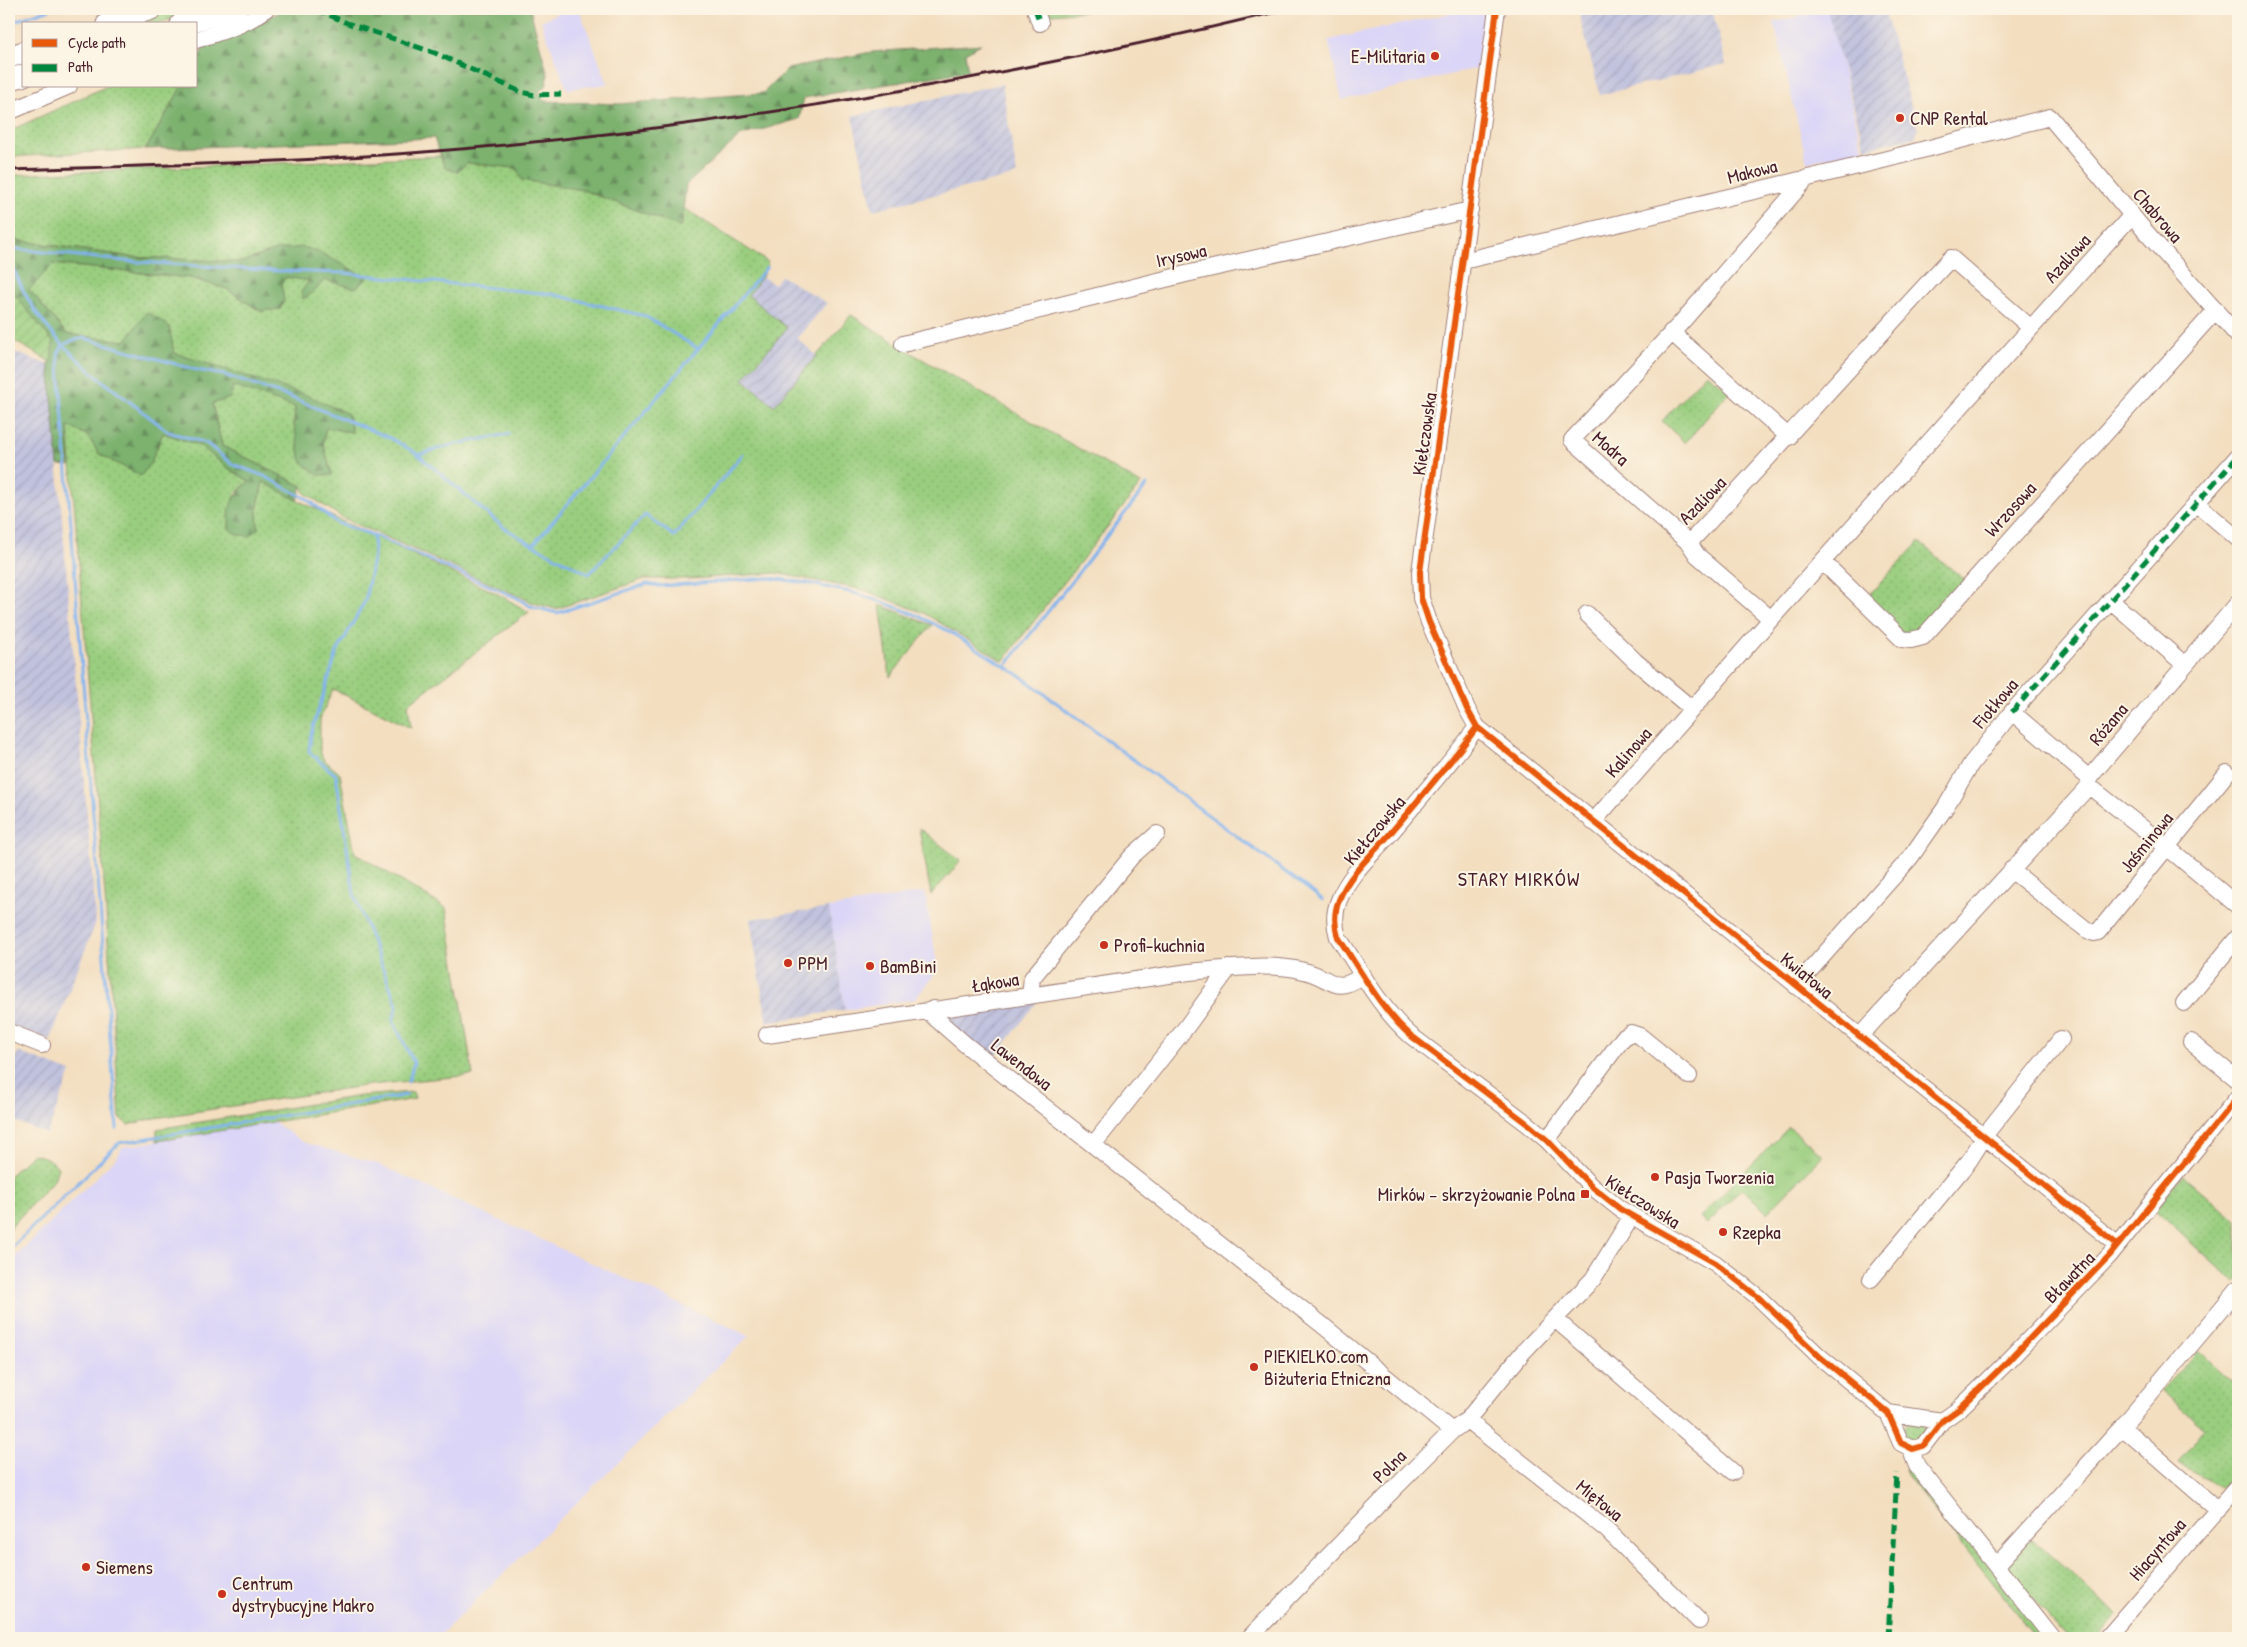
<svg xmlns="http://www.w3.org/2000/svg" width="2247" height="1647" font-family="'Patrick Hand',sans-serif">
<style>
.built{fill:#dbd6f7}
.industrial{fill:url(#industrial-furrows)}
.grass{fill:url(#grass-dots);stroke:#727655}
.forest{fill:url(#forest-firs);stroke:#62684c}
.park{fill:url(#park-tufts);stroke:#727655}
.garden{fill:url(#garden-furrows);stroke:#727655}
.lines{fill:none;stroke-linecap:round;stroke-linejoin:round}
.stream{stroke:#82b3ee;stroke-width:3}
.minor-casing{stroke:#9e7e76;stroke-width:18}
.major-casing{stroke:#9e7e76;stroke-width:23}
.minor{stroke:#fff;stroke-width:16}
.major{stroke:#fff;stroke-width:21}
.rail{stroke:#4a1f2b;stroke-width:3}
.quiet{stroke:#00873e;stroke-width:5;stroke-dasharray:10 5;stroke-linecap:butt}
.cycleway-casing{stroke:#fcf5e5;stroke-width:9}
.cycleway{stroke:#e8590c;stroke-width:6}
.poi-dot{fill:#c8321e;stroke:#fcf5e5;stroke-width:2}
.labels{text-anchor:middle;dominant-baseline:central;stroke-width:4;stroke-linejoin:round;paint-order:stroke}
.poi-label{font-size:19px;fill:#4a1f2b;stroke:#fcf5e5;text-anchor:start}
.street-label{font-size:19px;fill:#4a1f2b;stroke:#fcf5e5}
.neighbourhood-label{font-size:20px;letter-spacing:1px;fill:#4a1f2b;stroke:#fcf5e5}
</style>
<defs>
<pattern id="industrial-furrows" width="10" height="10" patternUnits="userSpaceOnUse" patternTransform="scale(1.25)"><rect width="10" height="10" fill="#c1c2dd"/><path d="M-1 1l2-2M0 10L10 0M9 11l2-2" fill="none" stroke="#a7a6be"/></pattern>
<pattern id="grass-dots" width="8" height="8" patternUnits="userSpaceOnUse" patternTransform="scale(1.25)"><rect width="8" height="8" fill="#9ace7f"/><path d="M2 2h.1M6 6h.1" fill="none" stroke="#86b06e" stroke-width="1.8" stroke-linecap="round"/></pattern>
<pattern id="forest-firs" width="22" height="20" patternUnits="userSpaceOnUse" patternTransform="scale(1.25)"><rect width="22" height="20" fill="#7bb16e"/><path d="M5 1l3.5 6h-7zM16 11l3.5 6h-7z" fill="#678f5b"/></pattern>
<pattern id="park-tufts" width="24" height="20" patternUnits="userSpaceOnUse" patternTransform="scale(1.25)"><rect width="24" height="20" fill="#9ace7f"/><path d="M3 7l-1-3M5 7V3M7 7l1-3M15 17l-1-3M17 17v-4M19 17l1-3" fill="none" stroke="#86b06e"/></pattern>
<pattern id="garden-furrows" width="10" height="10" patternUnits="userSpaceOnUse" patternTransform="scale(1.25)"><rect width="10" height="10" fill="#9ace7f"/><path d="M-1 1l2-2M0 10L10 0M9 11l2-2" fill="none" stroke="#86b06e"/></pattern>
</defs>
<rect width="100%" height="100%" fill="#fcf5e5"/>
<filter id="ink" filterUnits="userSpaceOnUse"><feTurbulence type="fractalNoise" baseFrequency=".02" numOctaves="2"/><feDisplacementMap in="SourceGraphic" scale="10" xChannelSelector="R" yChannelSelector="G"/><feConvolveMatrix kernelMatrix="1 2 1 2 8 2 1 2 1" color-interpolation-filters="sRGB"/></filter>
<filter id="wash" filterUnits="userSpaceOnUse"><feTurbulence type="fractalNoise" baseFrequency=".0096" numOctaves="4" result="noise"/><feDisplacementMap in="SourceGraphic" scale="20" xChannelSelector="R" yChannelSelector="G"/><feGaussianBlur stdDeviation="1.12" result="paint"/><feColorMatrix in="noise" values="0 0 0 0 0 0 0 0 0 0 0 0 0 0 0 0 0 1.4 0 .05"/><feComposite in="paint" operator="in"/></filter>
<g filter="url(#wash)">
<rect width="100%" height="100%" fill="#f3dec0"/>
<!-- built -->
<path class="built" d="M567,9H579L608,84L567,89L541,21Z
M1471,9H1484L1478,68L1342,100L1328,40Z
M1828,10L1863,150L1807,162L1774,22Z
M925,892L938,970L915,999L845,1010L829,908Z
M274,1122L303,1142L378,1164L749,1336L437,1638H9V1263L118,1156L122,1147Z"/>
<!-- industrial -->
<path class="industrial" d="M1578,9H1712L1726,64L1600,95Z
M1833,9H1884L1918,130L1915,137L1865,148L1827,10Z
M1002,84L1017,175L873,210L852,116Z
M781,276L827,303L797,338L817,356L774,406L743,379L787,328L748,295L762,277L774,284Z
M9,350L49,365L96,922L50,1040L9,1025Z
M829,908L845,1010L767,1022L750,919Z
M1037,1002L992,1061L940,1017Z
M18,1052L71,1072L47,1134L9,1119V1077Z"/>
<!-- grass -->
<path class="grass" d="M171,9H207L156,24H128Z
M1043,9H1109L1052,14Z
M107,86H182L146,149L9,157V131Z
M440,156L445,168L467,163L516,168L523,180L583,190L681,227L684,208L768,262L762,277L748,295L787,328L743,379L774,406L851,315L915,355L1141,484L1003,661L924,613L864,590L776,573L690,579H644L556,609L534,603L343,518L305,493L302,486L222,446L212,403L233,386L295,407L294,425L332,475L323,443L326,427L352,432L348,414L174,353L168,326L125,341L67,334L29,290L52,264L191,278L227,289L260,311L280,309L284,301L281,284L286,277L310,281L314,292L324,279L355,288L276,250L242,262L132,257L9,239V175Z
M1706,373L1730,391L1685,443L1662,421Z
M68,426L88,436L99,454L150,464L163,433L201,446L225,466L249,481L235,494L258,529L257,510L263,481L297,500L498,594L529,612L408,704L411,728L333,689L320,719V750L323,759L340,774L355,853L446,908L473,1075L370,1085L155,1118L128,1125L120,1118L103,868Z
M1919,542L1966,581L1926,627L1904,636L1868,596Z
M880,605L932,625L890,677Z
M919,828L961,861L931,895Z
M413,1092L415,1099L157,1141V1129L360,1096Z
M33,1154C42,1156 53,1159 58,1168L54,1180L9,1229V1176Z
M2183,1175L2238,1222V1279L2235,1283L2155,1210Z
M2199,1351L2238,1387V1476L2219,1487L2178,1462L2205,1428L2161,1390Z
M1907,1423L1924,1425L1926,1432L1924,1437L1909,1442L1903,1432Z
M1909,1468L1946,1510L2049,1638H2036L1909,1479L1905,1469Z
M2031,1538L2117,1615L2096,1638H2068L2010,1574L2008,1563Z"/>
<!-- forest -->
<path class="forest" d="M286,9H530L548,75L546,86L539,91L543,101L618,104L763,93L787,69L871,52L981,44L965,53L968,71L804,98L799,119L740,136L686,185L681,227L583,190L522,180L516,168L467,163L457,172L445,168L434,138L146,149L182,86H196V61L203,49Z
M9,239L132,257L242,262L276,250L303,247L321,253L368,278L355,288L324,280L314,292L303,299L301,292L309,281L286,277L281,284L284,301L280,309L260,311L227,289L191,278L53,264L29,290L67,334L125,341L147,312L169,326L174,353L309,396L348,414L352,432L326,428L323,443L332,475H318L301,461L294,425L295,407L233,386L230,398L212,404L222,446L302,486L297,500L263,482L257,510L258,529L251,536L238,535L229,529C229,501 230,501 249,481L225,466L201,446L163,433L150,464L141,476L99,454L88,436L68,426L70,466L58,465L49,365L53,342L15,295L9,276Z"/>
<!-- park -->
<path class="park" d="M1789,1127L1823,1155L1767,1213L1742,1188L1707,1224L1700,1217Z"/>
<!-- garden -->
<path class="garden" d="M9,276L15,295L53,342L51,362L9,338Z"/>
<g class="lines">
<!-- stream -->
<path class="stream" d="M9,23L50,9
M9,248L124,261L279,271L345,273L551,294L645,316L697,348
M9,254C19,290 37,318 63,345L71,341L84,338L197,370L224,375L290,397L390,438L416,453L503,527L533,545L767,267
M418,455L451,445L509,434
M373,535L374,553L365,601L337,652L311,733L309,752L336,775L354,894L397,1005L393,1021L414,1063L408,1082
M533,545L589,574L645,515L674,536L743,454
M1007,664L1147,485
M117,1129L58,354L63,345L95,375L169,432L206,443L232,464L264,476L307,499L337,523L373,535L517,598L530,606L557,613L647,584L660,586L769,578L807,583L854,593L885,603L919,616L950,632L1019,675L1323,900
M9,1250L119,1143L407,1095"/>
</g>
</g>
<g filter="url(#ink)">
<g class="lines">
<defs>
<path id="minor" d="M1035,9L1040,23
M1497,9L1420,572L1421,598L1429,622L1467,709L1477,727L2118,1245
M196,40C219,32 247,25 266,9
M9,112L69,86
M1463,261L1883,160L2050,117L2145,231L2238,336
M1671,332L1789,437
M903,344L1186,274L1470,210
M2196,503L2238,539
M1689,543L1572,440L1680,324L1807,178
M1823,562L1902,639L1911,640L1923,637L2216,310
M2110,600L2185,665
M1587,614L1635,661L1692,709
M1771,619L1697,555L1689,543C1778,449 1863,352 1951,258L2031,328
M2012,712L2089,778
M1477,727C1449,765 1418,800 1388,836C1371,855 1348,876 1339,900C1334,912 1334,924 1338,937C1360,970 1380,1008 1410,1035L1529,1125L1547,1140L1590,1185L1620,1209L1715,1263L1758,1297L1819,1356L1888,1413L1901,1443L1913,1449L1923,1446L1942,1421L1959,1409L2010,1359L2109,1256L2238,1097
M2089,786L2167,847L2238,906
M1593,822L1771,619L2132,215
M2011,870L2087,930L2094,933L2098,932L2227,773
M1796,986L1910,858L1945,808L1971,764L2012,712L2238,456
M1030,996L1032,978L1132,856L1157,834
M2184,1003L2238,937
M933,1009L934,1017L966,1045L1321,1324L1452,1431
M9,1032L42,1045
M767,1035L1189,972C1225,969 1270,962 1304,971C1334,978 1333,996 1363,975
M1860,1036L2089,786V778L2238,603
M2191,1042L2238,1080
M1547,1140L1623,1038L1631,1033L1640,1036L1689,1076
M1093,1145L1187,1026L1229,968
M1871,1279L1969,1161L1988,1131L2061,1039
M1556,1320L1733,1472
M1888,1413L1942,1421
M1467,1420L1607,1530L1699,1621
M2122,1427L2218,1510
M1913,1449V1456L1917,1466L2053,1638
M1996,1566L2122,1427L2238,1289
M1249,1638L1379,1504L1452,1431L1467,1420L1524,1351L1593,1279L1632,1216
M2106,1638L2238,1486"/>
<path id="major" d="M107,24L151,9
M181,24L237,9
M9,57L24,52
M9,80L24,75"/>
</defs>
<!-- minor casing -->
<use href="#minor" class="minor-casing"/>
<!-- major casing -->
<use href="#major" class="major-casing"/>
<!-- minor -->
<use href="#minor" class="minor"/>
<!-- major -->
<use href="#major" class="major"/>
<!-- rail -->
<path class="rail" d="M9,170C143,166 277,163 411,153C707,131 1000,79 1288,9"/>
<!-- quiet -->
<path class="quiet" d="M316,9L347,23L435,53L521,92L534,95L561,94
M1035,9L1040,23
M2012,712L2238,456
M1888,1638L1897,1473"/>
<defs>
<path id="cycleway" d="M1497,9L1420,572L1421,598L1429,622L1467,709L1477,727L2118,1245
M1477,727C1449,765 1418,800 1388,836C1371,855 1348,876 1339,900C1334,912 1334,924 1338,937C1360,970 1380,1008 1410,1035L1529,1125L1547,1140L1590,1185L1620,1209L1715,1263L1758,1297L1819,1356L1888,1413L1901,1443L1913,1449L1923,1446L1942,1421L1959,1409L2010,1359L2109,1256L2238,1097"/>
</defs>
<!-- cycleway casing -->
<use href="#cycleway" class="cycleway-casing"/>
<!-- cycleway -->
<use href="#cycleway" class="cycleway"/>
</g>
</g>
<!-- markers -->
<g class="poi-dot">
<circle cx="1435" cy="56" r="5"/>
<circle cx="1900" cy="118" r="5"/>
<circle cx="1104" cy="945" r="5"/>
<circle cx="788" cy="963" r="5"/>
<circle cx="870" cy="966" r="5"/>
<circle cx="1655" cy="1177" r="5"/>
<rect x="1580" y="1189" width="10" height="10" rx="2.5"/>
<circle cx="1723" cy="1232" r="5"/>
<circle cx="1254" cy="1367" r="5"/>
<circle cx="86" cy="1567" r="5"/>
<circle cx="222" cy="1594" r="5"/>
</g>
<g class="labels">
<!-- poi labels -->
<g class="poi-label">
<text x="1425" y="56" text-anchor="end">E-Militaria</text>
<text x="1910" y="118">CNP Rental</text>
<text x="1114" y="945">Profi-kuchnia</text>
<text x="798" y="963">PPM</text>
<text x="880" y="966">BamBini</text>
<text x="1665" y="1177">Pasja Tworzenia</text>
<text x="1575" y="1194" text-anchor="end">Mirków – skrzyżowanie Polna</text>
<text x="1733" y="1232">Rzepka</text>
<text x="1264" y="1356">PIEKIELKO.com<tspan x="1264" dy="22">Biżuteria Etniczna</tspan></text>
<text x="96" y="1567">Siemens</text>
<text x="232" y="1583">Centrum<tspan x="232" dy="22">dystrybucyjne Makro</tspan></text>
</g>
<!-- street labels -->
<g class="street-label">
<text transform="translate(1752 171) rotate(-14)">Makowa</text>
<text transform="translate(2158 215) rotate(49)">Chabrowa</text>
<text transform="translate(1181 255) rotate(-13)">Irysowa</text>
<text transform="translate(2067 258) rotate(-48)">Azaliowa</text>
<text transform="translate(1424 434) rotate(-82)">Kiełczowska</text>
<text transform="translate(1611 448) rotate(41)">Modra</text>
<text transform="translate(1702 500) rotate(-46)">Azaliowa</text>
<text transform="translate(2010 509) rotate(-48)">Wrzosowa</text>
<text transform="translate(1995 703) rotate(-50)">Fiołkowa</text>
<text transform="translate(2108 724) rotate(-50)">Różana</text>
<text transform="translate(1628 752) rotate(-49)">Kalinowa</text>
<text transform="translate(1374 830) rotate(-50)">Kiełczowska</text>
<text transform="translate(2146 842) rotate(-51)">Jaśminowa</text>
<text transform="translate(1807 975) rotate(39)">Kwiatowa</text>
<text transform="translate(995 982) rotate(-9)">Łąkowa</text>
<text transform="translate(1022 1064) rotate(38)">Lawendowa</text>
<text transform="translate(1643 1201) rotate(32)">Kiełczowska</text>
<text transform="translate(2069 1277) rotate(-46)">Bławatna</text>
<text transform="translate(1389 1466) rotate(-45)">Polna</text>
<text transform="translate(1600 1500) rotate(39)">Miętowa</text>
<text transform="translate(2157 1549) rotate(-49)">Hiacyntowa</text>
</g>
<!-- neighbourhood labels -->
<g class="neighbourhood-label">
<text x="1519" y="878">STARY MIRKÓW</text>
</g>
</g>
<!-- margin -->
<rect width="2247" height="1647" fill="none" stroke="#fcf5e5" stroke-width="30"/>
<!-- legend -->
<rect x="22" y="22" width="175" height="65" fill="#fcf5e5" stroke="#b59f9b"/>
<rect x="32" y="39" width="25" height="8" fill="#e8590c" stroke="#b59f9b"/>
<text x="68" y="48" font-size="15" fill="#4a1f2b">Cycle path</text>
<rect x="32" y="64" width="25" height="8" fill="#00873e" stroke="#b59f9b"/>
<text x="68" y="72" font-size="15" fill="#4a1f2b">Path</text>
</svg>
